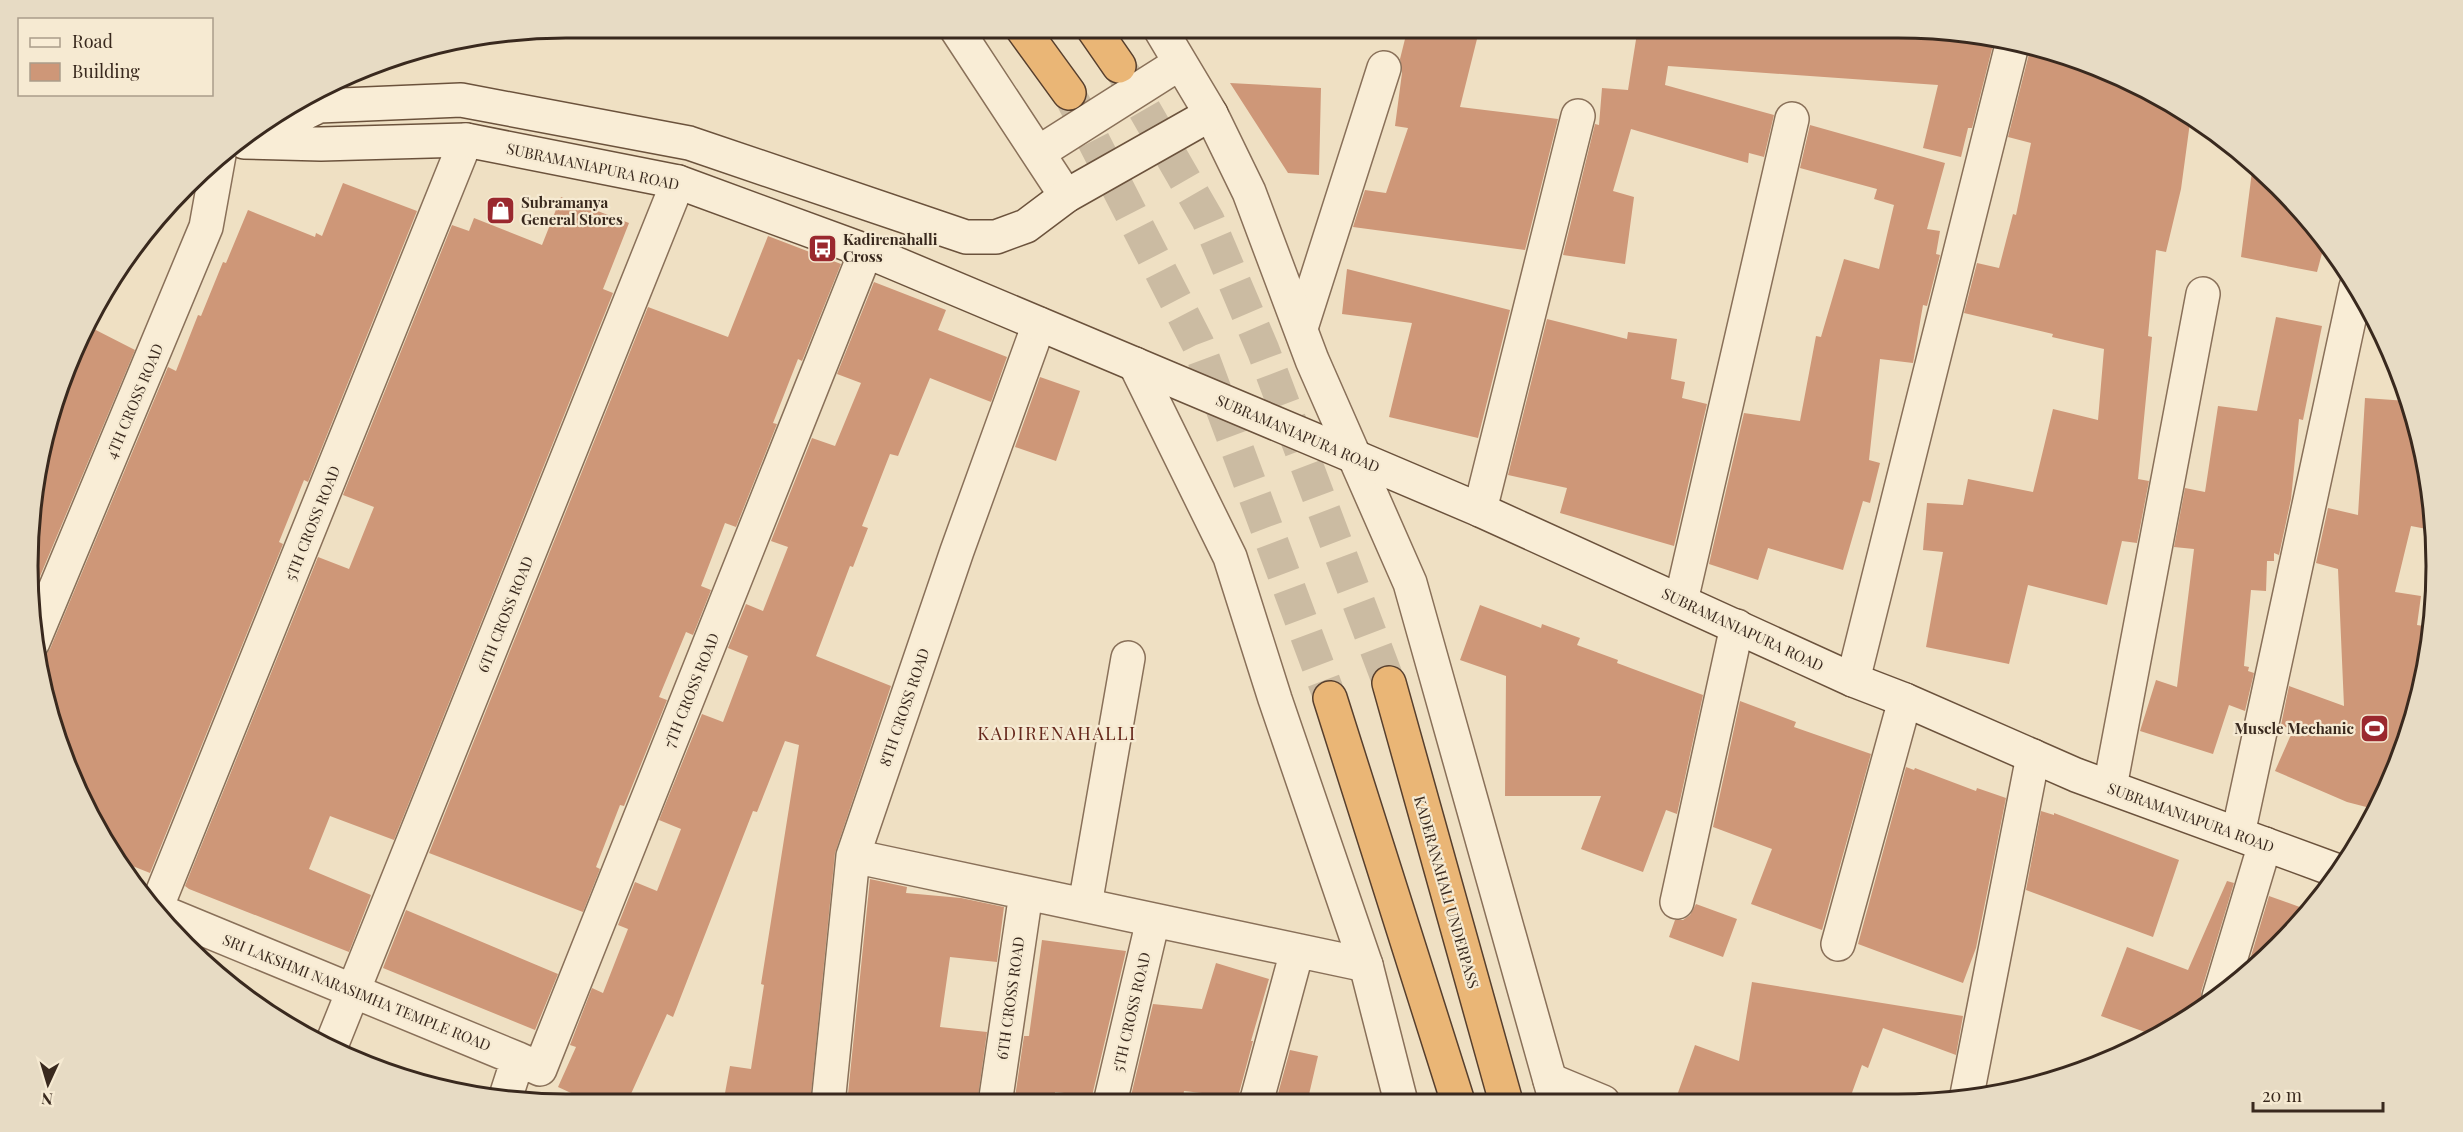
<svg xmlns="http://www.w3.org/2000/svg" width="2463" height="1132" font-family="'Playfair Display',serif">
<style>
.building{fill:#ce9778}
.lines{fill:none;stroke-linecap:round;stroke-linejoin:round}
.trunk-tunnel{stroke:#cbbba2;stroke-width:33;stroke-dasharray:33 16;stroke-linecap:butt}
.minor-casing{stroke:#897059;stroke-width:36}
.tertiary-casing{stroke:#897059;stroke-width:36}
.secondary-casing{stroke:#6b523c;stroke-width:36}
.trunk-casing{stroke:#573f2d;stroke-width:36}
.minor{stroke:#f9edd6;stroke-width:33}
.tertiary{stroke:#f9edd6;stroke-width:33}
.secondary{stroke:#f9edd6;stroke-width:33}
.trunk{stroke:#eab676;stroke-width:33}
.labels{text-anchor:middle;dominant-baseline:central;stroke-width:4.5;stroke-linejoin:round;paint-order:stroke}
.street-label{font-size:15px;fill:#39291e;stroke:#f6ead2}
.poi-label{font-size:15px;font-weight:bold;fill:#39291e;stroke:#f6ead2;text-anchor:start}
.quarter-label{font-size:18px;letter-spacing:1.5px;fill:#66281c;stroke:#f6ead2}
.rim{fill:none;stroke:#39291e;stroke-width:3}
</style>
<rect width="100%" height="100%" fill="#efe0c3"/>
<!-- building -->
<path class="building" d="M1408,27H1480L1460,107L1558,119L1525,250L1353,227L1365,190L1386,193L1408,128L1395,126L1402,73L1400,59Z
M1638,27H1884L1995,37L1972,128H1968L1961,157L1923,148L1938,85L1668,66L1665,85L1774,115L1764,157L1749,153L1748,163L1631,129L1613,191L1634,197L1625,264L1563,255L1595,124L1599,125L1602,88L1628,90Z
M2031,46L2103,68L2191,115L2181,189L2166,252L2156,250L2148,336L2152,337L2138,479L2149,481L2137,543L2122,541L2107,605L2028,585L2009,664L1926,647L1943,552L1923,550L1927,503L1963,505L1968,479L2033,492L2053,409L2098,420L2104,349L2052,337L2053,334L1964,313L1977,263L1999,268L2013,214L2016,215L2031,143L2008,137Z
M1230,83L1321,88L1319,175L1288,173Z
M1810,125L1945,163L1927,229L1940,231L1936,254L1940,255L1927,306L1923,305L1913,363L1880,359L1869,460L1880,463L1870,503L1863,501L1843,570L1768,548L1758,580L1709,564L1744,413L1800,421L1816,336L1821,337L1844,259L1879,269L1894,205L1874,199L1877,189L1800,168Z
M2253,164L2278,185L2325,242L2317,272L2241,257Z
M343,183L417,211L308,482L304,480L279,542L283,544L150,873L120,861L99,835L56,740L37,660L45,656L50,649L168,367L176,371L198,315L201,316L223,262L226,263L248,210L315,237L316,233L322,236Z
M561,197L629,223L603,289L613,293L394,840L330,816L309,869L371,895L349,952L189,889L185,886L318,557L349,569L374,507L343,495L452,225L469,231L474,218L542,245Z
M768,236L841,264L802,361L798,359L773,423L777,424L736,527L725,523L701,586L711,590L693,635L686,632L659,697L667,700L624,806L620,805L596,867L600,869L583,912L429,853L648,307L728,337Z
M1347,269L1510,310L1478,438L1389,417L1412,323L1342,314Z
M874,282L946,310L938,330L1007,357L991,402L930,378L898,456L890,454L862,526L868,528L853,567L850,566L816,656L891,686L835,853L810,1104H723L730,1066L751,1069L764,985L761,984L799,745L785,741L757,812L753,811L673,1017L667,1014L626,1105H597L558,1087L576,1047L570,1045L592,988L603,993L628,929L618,925L635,882L657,891L681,829L659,820L702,714L723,722L748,656L728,648L746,604L763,611L788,547L771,541L812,438L835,446L861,383L837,374Z
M2276,317L2322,326L2303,420L2299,419L2291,499L2279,555L2274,553V561H2267L2266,591L2251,590L2244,666L2249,667L2248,671L2254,673L2245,711L2229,705L2213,754L2140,731L2156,680L2177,687L2194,549L2174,547L2185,488L2205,492L2218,406L2257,411Z
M1547,319L1627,339L1628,332L1677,339L1671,379L1685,382L1682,398L1707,404L1674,546L1560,513L1567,488L1508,475Z
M88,326L135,350L33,593L37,461Z
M1040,377L1080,391L1056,461L1015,447Z
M2365,398L2407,401L2426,461L2432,530L2411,526L2395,592L2421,596L2417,625L2430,627L2426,671L2395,772L2374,809L2347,802L2275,771L2293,730L2281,725L2289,686L2344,706L2338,569L2316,563L2328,508L2358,515Z
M1480,605L1541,628L1542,624L1580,638L1577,645L1618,660L1617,663L1703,695L1677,814L1666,810L1643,872L1581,849L1601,796H1505L1506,676L1460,660Z
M1740,701L1796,722L1794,727L1871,754L1822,930L1751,904L1772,849L1713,827Z
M1906,767L1914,770L1915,768L1976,791L1977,788L2006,798L1976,948L1963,983L1858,944Z
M2041,811L2054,815V813L2179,860L2153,937L2026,890Z
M870,879L907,887L906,893L961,898L1004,907L997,962L950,957L940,1027L987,1032L977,1104H847Z
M2227,881L2234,883L2201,992V1001L2203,1006L2153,1035L2101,1016L2127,947L2188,970Z
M2269,896L2308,910L2246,973Z
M1696,904L1737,919L1723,957L1669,937L1675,920H1683L1690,915Z
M406,910L558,974L535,1030L383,968Z
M1042,940L1126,951L1092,1096L1055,1092L1054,1103L1014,1104L1024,1036H1029Z
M1216,963L1269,979L1251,1041H1253L1238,1097L1184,1091L1182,1103L1130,1100L1153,1004L1202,1009Z
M1752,982L1963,1016L1956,1055L1883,1028L1868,1068L1862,1065L1849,1101H1675L1695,1045L1739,1061Z
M1290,1050L1318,1056L1307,1103L1276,1101Z"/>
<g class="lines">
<!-- trunk-tunnel -->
<path class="trunk-tunnel" d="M1120,67L1208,220L1263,350L1389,683
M1071,97L1198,344L1330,698"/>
<defs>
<path id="minor" d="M1301,328L1384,68
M1480,510L1578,116
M1681,601L1792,119
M33,642L206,227L219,155
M1853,680L2013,41
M2110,787L2203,294
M2238,834L2356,287
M853,856L1366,965
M1677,902L1737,626
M1085,905L1128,658
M157,906L466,140
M162,912L518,1059
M1838,944L1905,700
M2219,997L2265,844
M331,1046L678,182
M1550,1080L1603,1102
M505,1099L518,1059L540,1069L866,251
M1966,1100L2033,756
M1110,1103L1153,920
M1256,1103L1297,951
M828,1104L853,856L957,551L1039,324
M995,1104L1026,893"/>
<path id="tertiary" d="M955,27L1066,196
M1159,27L1211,114L1249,192L1312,360L1410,583L1556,1102
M1038,153L1180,63
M1135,364L1230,557L1275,699L1366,965L1401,1102"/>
<path id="secondary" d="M248,140L319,106L461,100L689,143L966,237H996L1026,226L1066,196L1211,114
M244,142L321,144L466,140L678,182L866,251L1353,456L1480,510L1853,680L1905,700L2076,775L2338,871"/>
<path id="trunk" d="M1021,27L1069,93
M1092,27L1119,66
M1389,683L1506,1102
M1330,698L1458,1102"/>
</defs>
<!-- minor casing -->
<use href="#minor" class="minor-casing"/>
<!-- tertiary casing -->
<use href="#tertiary" class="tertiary-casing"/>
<!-- secondary casing -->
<use href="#secondary" class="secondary-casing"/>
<!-- trunk casing -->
<use href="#trunk" class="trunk-casing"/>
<!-- minor -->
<use href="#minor" class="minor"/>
<!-- tertiary -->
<use href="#tertiary" class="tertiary"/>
<!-- secondary -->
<use href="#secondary" class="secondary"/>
<!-- trunk -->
<use href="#trunk" class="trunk"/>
</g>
<!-- icons -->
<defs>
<symbol id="shop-square" viewBox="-11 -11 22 22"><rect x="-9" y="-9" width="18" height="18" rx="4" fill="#9a282e" stroke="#f6ead2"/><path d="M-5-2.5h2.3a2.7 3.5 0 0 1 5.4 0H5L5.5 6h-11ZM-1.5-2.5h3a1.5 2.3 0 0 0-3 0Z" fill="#fff"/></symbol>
<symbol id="bus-square" viewBox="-11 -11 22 22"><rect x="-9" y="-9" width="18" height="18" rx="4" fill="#9a282e" stroke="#f6ead2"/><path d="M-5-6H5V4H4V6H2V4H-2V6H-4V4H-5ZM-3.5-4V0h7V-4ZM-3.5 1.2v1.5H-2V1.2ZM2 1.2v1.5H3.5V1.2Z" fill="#fff"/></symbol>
<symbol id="stadium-square" viewBox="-11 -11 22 22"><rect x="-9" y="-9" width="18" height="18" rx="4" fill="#9a282e" stroke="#f6ead2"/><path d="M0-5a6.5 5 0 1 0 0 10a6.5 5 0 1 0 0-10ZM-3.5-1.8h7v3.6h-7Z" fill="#fff"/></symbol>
</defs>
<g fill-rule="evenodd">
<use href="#shop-square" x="484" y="194" width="33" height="33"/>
<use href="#bus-square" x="806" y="232" width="33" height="33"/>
<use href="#stadium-square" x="2358" y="712" width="33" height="33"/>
</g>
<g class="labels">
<!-- street labels -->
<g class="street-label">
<text transform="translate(593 166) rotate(12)">SUBRAMANIAPURA ROAD</text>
<text transform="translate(134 401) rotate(-67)">4TH CROSS ROAD</text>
<text transform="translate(1298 433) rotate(23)">SUBRAMANIAPURA ROAD</text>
<text transform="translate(312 523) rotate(-68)">5TH CROSS ROAD</text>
<text transform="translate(505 614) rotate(-68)">6TH CROSS ROAD</text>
<text transform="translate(1743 629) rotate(25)">SUBRAMANIAPURA ROAD</text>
<text transform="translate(691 690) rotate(-68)">7TH CROSS ROAD</text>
<text transform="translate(904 707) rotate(-71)">8TH CROSS ROAD</text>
<text transform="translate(2191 817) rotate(20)">SUBRAMANIAPURA ROAD</text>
<text transform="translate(1447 892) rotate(74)">KADERANAHALI UNDERPASS</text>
<text transform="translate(357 992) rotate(22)">SRI LAKSHMI NARASIMHA TEMPLE ROAD</text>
<text transform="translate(1010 998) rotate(-82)">6TH CROSS ROAD</text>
<text transform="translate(1131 1012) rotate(-77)">5TH CROSS ROAD</text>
</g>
<!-- poi labels -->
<g class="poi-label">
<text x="521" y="202">Subramanya<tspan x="521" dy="17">General Stores</tspan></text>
<text x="843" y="239">Kadirenahalli<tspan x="843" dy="17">Cross</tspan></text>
<text x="2354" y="728" text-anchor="end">Muscle Mechanic</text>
</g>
<!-- quarter labels -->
<g class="quarter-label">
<text x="1057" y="733">KADIRENAHALLI</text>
</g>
</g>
<!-- crop -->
<path d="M0 0H2463V1132H0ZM566 38H1898A528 528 0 0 1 2426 566V566A528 528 0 0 1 1898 1094H566A528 528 0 0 1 38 566V566A528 528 0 0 1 566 38Z" fill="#e7dbc4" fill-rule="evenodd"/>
<path class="rim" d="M566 38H1898A528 528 0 0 1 2426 566V566A528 528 0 0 1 1898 1094H566A528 528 0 0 1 38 566V566A528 528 0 0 1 566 38Z"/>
<!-- legend -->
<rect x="18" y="18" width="195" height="78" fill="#f6ead2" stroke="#aa9d8a" stroke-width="1.5"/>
<rect x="30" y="38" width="30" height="9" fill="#f9edd6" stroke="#aa9d8a" stroke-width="1.5"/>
<text x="72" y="48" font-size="18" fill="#39291e">Road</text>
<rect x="30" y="63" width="30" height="18" fill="#ce9778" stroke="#aa9d8a" stroke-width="1.5"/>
<text x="72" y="78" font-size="18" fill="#39291e">Building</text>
<!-- north arrow -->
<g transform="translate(48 1084) rotate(184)" stroke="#f6ead2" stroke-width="4.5" paint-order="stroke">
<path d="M0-4.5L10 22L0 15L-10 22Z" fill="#39291e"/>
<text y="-9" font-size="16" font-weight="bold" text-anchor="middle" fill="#39291e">N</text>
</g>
<!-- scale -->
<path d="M2253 1102v9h130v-9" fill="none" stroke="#39291e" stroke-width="3"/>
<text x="2262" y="1102" font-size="18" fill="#39291e" stroke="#f6ead2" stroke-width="4.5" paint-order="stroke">20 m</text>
</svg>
